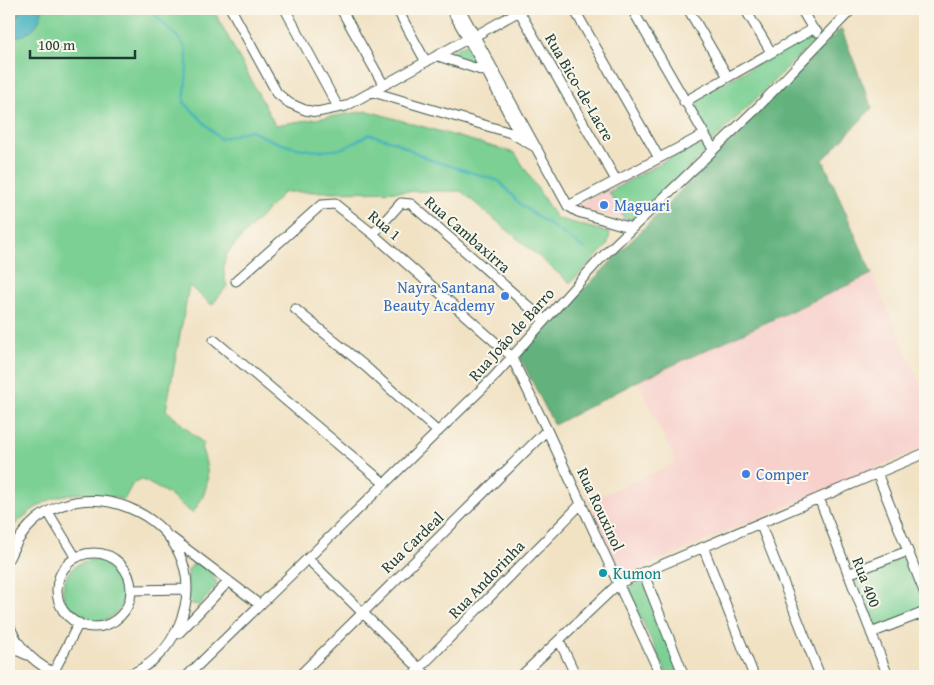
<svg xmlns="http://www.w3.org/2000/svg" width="934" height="685" font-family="'Gentium Book Plus',serif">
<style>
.built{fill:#f7d0cc}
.green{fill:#7bd094;stroke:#4d8664}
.forest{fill:#64b27e;stroke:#427859}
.water{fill:#44b2c0;stroke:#32787a}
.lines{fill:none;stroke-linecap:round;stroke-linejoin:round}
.stream{stroke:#44b2c0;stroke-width:2}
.minor-casing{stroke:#3e564a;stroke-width:11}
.minor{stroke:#fff;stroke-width:9}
.shop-dot{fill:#3f7fe0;stroke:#fbf7ec;stroke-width:2}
.culture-dot{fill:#0f9aa8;stroke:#fbf7ec;stroke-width:2}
.labels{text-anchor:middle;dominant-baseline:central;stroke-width:4;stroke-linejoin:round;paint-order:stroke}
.street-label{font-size:16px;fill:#1f3d34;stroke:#fbf7ec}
.shop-label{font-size:16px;fill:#366cbe;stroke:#fbf7ec;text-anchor:start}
.culture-label{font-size:16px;fill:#0d838f;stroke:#fbf7ec;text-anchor:start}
</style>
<rect width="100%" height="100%" fill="#fbf7ec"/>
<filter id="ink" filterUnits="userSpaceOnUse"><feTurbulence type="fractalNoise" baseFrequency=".02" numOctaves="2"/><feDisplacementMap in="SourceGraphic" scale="10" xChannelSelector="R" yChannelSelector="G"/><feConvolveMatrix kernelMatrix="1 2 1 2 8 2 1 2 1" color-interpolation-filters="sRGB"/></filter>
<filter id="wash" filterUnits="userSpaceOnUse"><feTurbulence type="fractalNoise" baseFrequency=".0096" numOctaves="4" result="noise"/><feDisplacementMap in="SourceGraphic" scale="20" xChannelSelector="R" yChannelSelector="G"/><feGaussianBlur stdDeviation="1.12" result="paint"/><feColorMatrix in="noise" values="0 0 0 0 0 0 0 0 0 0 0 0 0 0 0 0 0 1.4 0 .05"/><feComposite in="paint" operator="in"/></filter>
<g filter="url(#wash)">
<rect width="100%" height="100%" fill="#f1e2c4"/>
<!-- built -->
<path class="built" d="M701,138L708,150L635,223L575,207Z
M872,274L925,395V447L621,577L589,501L676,463L638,381Z"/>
<!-- green -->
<path class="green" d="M42,9H213L275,125L368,111L515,153L556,218L610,233L607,246L570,283L461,191L284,192L228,252C222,264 223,274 227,286L212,305L189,286L166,410L204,444L201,447C211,474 210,491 192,513L167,493L141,479L133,483L124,500C74,486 45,493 9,531V37H13Z
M812,35L815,40L712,142L690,105L692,100Z
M467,43L483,68L445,55Z
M696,143L703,147L705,152L636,220L624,218L609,192Z
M905,556L925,610L874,630L853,577Z
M63 591a31 31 0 1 1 62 0a31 31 0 1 1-62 0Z
M193,564C204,563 215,575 217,585L200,605L192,604L188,597V570Z
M644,581L681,676H668L627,588Z"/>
<!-- forest -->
<path class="forest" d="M9,9H24L18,16L10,19Z
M841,28L872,108L823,160L872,274L638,381L554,425L522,361L520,356L523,351Z"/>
<!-- water -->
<path class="water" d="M24,9H42C41,26 27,38 9,37V19L18,16Z"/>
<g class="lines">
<!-- stream -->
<path class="stream" d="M151,9C158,21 180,37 185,47C190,60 185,88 184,102L220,139L250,130C278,145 308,155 340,149C350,147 360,139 369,134L395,142L428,159L499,181L521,205L585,249"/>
</g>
</g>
<g filter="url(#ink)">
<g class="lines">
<defs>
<path id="minor" d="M231,9L277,93L289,103L305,110L317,112L346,106L467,39
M285,9L338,107
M341,9L383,84
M397,9L426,62
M451,9L487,72L521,138
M460,9L568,206L578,212L632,228
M518,9L616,180
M574,9L659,158
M632,9L713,149
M688,9L728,77
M745,9L771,52
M801,9L813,29L817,32
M475,36L523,9
M438,56L487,72
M373,92L511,133L537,148
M684,102L813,29
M568,206L703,135
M373,234L401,203L411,204L544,320
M236,281L321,205L335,204L373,234L511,356L547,430L661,676
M295,309L366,367L438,432
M214,340L385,484
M877,473L925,594
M819,498L888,676
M48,512L76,558
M760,523L820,676
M172,538L260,605
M703,547L754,676
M57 590a37 37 0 1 1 74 0a37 37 0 1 1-74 0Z
M9,558C56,445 225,515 179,625C169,649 150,667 126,676
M308,559L427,676
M643,572L684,676
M848,574L908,551
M131,590L186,589
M9,624C17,648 38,667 62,676
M179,633L229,581
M871,633L925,612
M559,640L576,676
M9,647L27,655
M53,673L79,623
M187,676L492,379L601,258L758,107L852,9
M299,676L547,430
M412,676L582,503
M521,676L619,583L925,453"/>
</defs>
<!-- minor casing -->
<use href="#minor" class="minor-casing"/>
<!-- minor -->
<use href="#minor" class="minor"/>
</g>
</g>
<!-- markers -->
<g class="shop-dot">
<circle cx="604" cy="205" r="5"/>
<circle cx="505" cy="296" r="5"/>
<circle cx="746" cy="474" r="5"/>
</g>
<circle class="culture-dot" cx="603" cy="573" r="5"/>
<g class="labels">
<!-- street labels -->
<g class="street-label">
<text transform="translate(580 87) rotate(60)">Rua Bico-de-Lacre</text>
<text transform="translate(385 225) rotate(40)">Rua 1</text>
<text transform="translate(468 234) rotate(41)">Rua Cambaxirra</text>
<text transform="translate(511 334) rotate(-48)">Rua João de Barro</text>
<text transform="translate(601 509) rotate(65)">Rua Rouxinol</text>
<text transform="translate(412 542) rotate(-44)">Rua Cardeal</text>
<text transform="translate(486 579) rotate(-46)">Rua Andorinha</text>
<text transform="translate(867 582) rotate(69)">Rua 400</text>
</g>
<!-- shop labels -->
<g class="shop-label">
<text x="614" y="205">Maguari</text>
<text x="495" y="287" text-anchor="end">Nayra Santana<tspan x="495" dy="18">Beauty Academy</tspan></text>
<text x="756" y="474">Comper</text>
</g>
<!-- culture labels -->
<g class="culture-label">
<text x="613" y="573">Kumon</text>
</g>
</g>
<!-- margin -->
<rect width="934" height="685" fill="none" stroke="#fbf7ec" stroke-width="30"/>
<!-- scale -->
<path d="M30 50v8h105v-8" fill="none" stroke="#1f3d34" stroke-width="2.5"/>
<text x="38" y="50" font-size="15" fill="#1f3d34" stroke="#fbf7ec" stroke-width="4" paint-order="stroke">100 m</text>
</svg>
